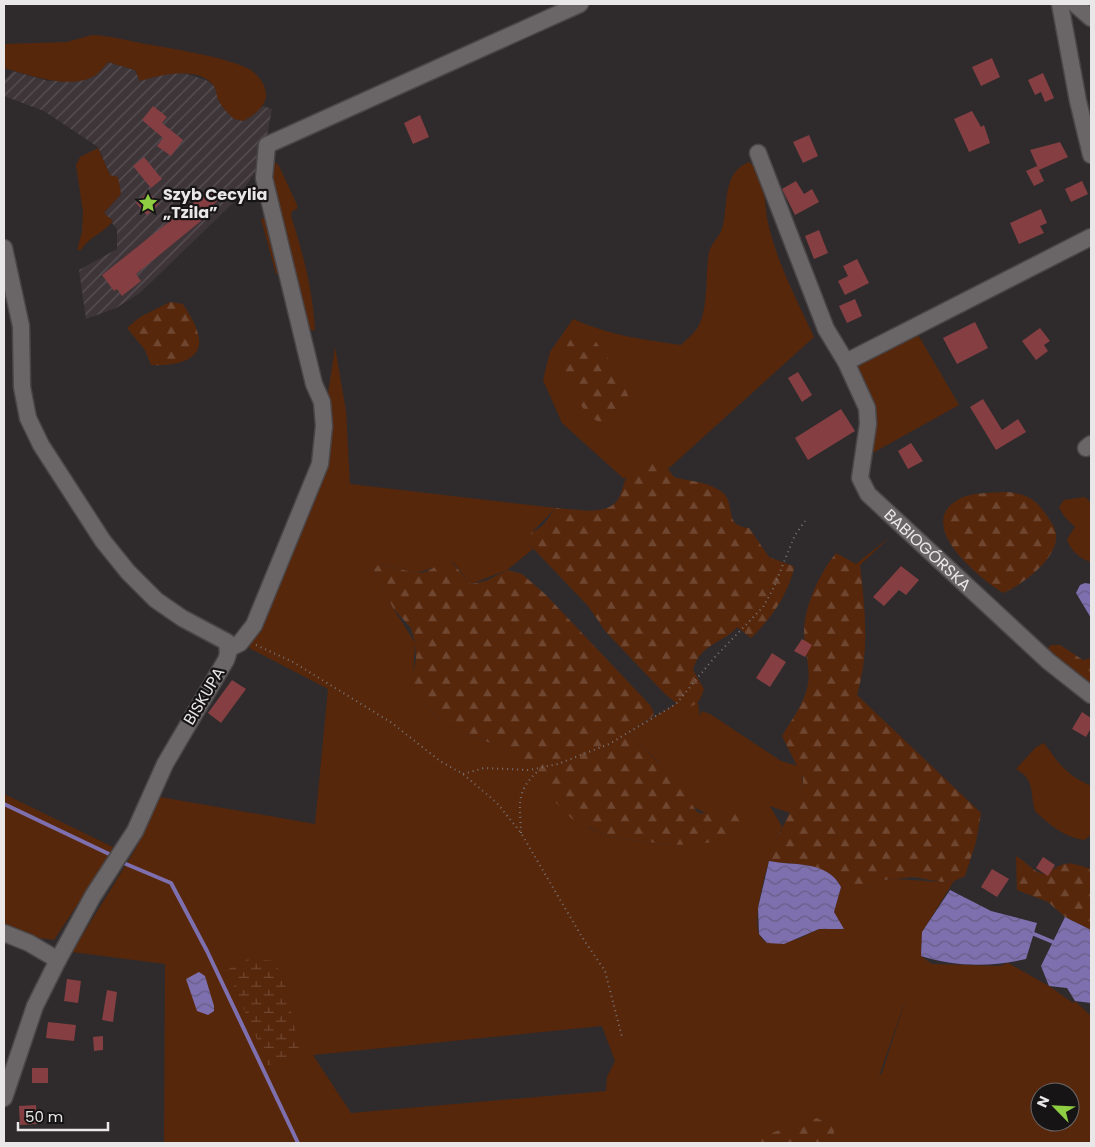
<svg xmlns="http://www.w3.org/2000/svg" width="1095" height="1147" font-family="Poppins,sans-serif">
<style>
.industrial{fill:url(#industrial-furrows)}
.green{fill:#57270c;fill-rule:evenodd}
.forest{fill:url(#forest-firs)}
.wetland{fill:url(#wetland-marsh)}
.water{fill:url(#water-waves)}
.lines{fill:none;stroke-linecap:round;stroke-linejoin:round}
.stream{stroke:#7e6faf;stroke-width:4}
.building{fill:#853f42}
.minor-casing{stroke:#4a4648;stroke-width:19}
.path{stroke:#787576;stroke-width:2;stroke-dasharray:1 4;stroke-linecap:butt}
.minor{stroke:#6a6667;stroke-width:16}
.labels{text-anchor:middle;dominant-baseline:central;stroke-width:4.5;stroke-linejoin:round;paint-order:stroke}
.poi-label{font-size:16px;font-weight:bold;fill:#eae7e8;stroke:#161415;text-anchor:start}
.street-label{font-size:16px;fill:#eae7e8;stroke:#161415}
</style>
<defs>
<pattern id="industrial-furrows" width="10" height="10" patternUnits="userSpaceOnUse" patternTransform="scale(1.25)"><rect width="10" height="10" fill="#3e3539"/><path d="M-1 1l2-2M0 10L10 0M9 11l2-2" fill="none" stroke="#5a5256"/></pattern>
<pattern id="forest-firs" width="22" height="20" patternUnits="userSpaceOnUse" patternTransform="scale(1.25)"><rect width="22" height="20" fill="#57270c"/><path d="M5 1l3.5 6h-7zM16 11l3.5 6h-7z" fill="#6f462f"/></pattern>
<pattern id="wetland-marsh" width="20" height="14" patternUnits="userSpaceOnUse" patternTransform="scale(1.25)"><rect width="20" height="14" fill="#57270c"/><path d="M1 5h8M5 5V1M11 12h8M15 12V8" fill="none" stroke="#6f462f"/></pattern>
<pattern id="water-waves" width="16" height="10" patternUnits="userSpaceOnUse" patternTransform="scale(1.25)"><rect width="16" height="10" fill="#7e6faf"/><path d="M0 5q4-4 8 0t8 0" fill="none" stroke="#685e85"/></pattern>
</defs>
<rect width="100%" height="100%" fill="#2f2b2c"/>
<!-- industrial -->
<path class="industrial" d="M108,62L135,70L140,81L170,72L183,73L206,80L213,85L243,121L263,106L272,109L262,163L235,201L140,293L116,308L86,319L79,270L117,249V229L104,213L121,194L110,175L98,147L44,111L4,96V81L13,71L48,81L96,75Z"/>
<!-- green -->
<path class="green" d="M92,35C114,36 131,42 152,45C179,50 225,57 249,69C258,74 267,86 266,97C264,108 253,116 243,121L234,119C229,114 222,108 219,101C216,96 217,91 214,86C198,65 161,75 140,81L135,70L108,62C104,66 100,73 94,76C69,90 30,75 4,68V44L67,42Z
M98,148L110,175L118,177L121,194L104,213L113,221C102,234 89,237 81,250H77L82,232L83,212L76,165L80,157Z
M271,158L279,166L297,205V209L292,211L291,216C303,253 313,291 315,331L304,328L281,276L276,274L261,219L267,217L256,171L262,163Z
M749,162C766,174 764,204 768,223C777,263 797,300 814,337L668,469L649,458L624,479L562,423L543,380L550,352L573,319C608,335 644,340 681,345C687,339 696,332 699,325C709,305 705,273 709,252C711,244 719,237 722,229C729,206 721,173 749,162Z
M917,333L959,405L869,455L856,363Z
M335,347L346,411L350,484L556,508L532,532L528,543L533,549L507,570L471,584L453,562L416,573L380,564L374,570L393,608L415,643L413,673L409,691L447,726L493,744L517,757L589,828L609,837L673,845L709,815L692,806L658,761L638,743L631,730L676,704L698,703L700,716L702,711L710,714L781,761L798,766C808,787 801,794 790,813L770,806L782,827C772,847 751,913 759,934C760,937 764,941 767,943L798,939L819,929H843L834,912L841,887L863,889L883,880L896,879L942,882L954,881L922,932L921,956L932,964L1000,966L1008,963L1049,986L1073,1003L1075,1001L1091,1016V1143H164L165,964L72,952L135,850L160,797L315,824L328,689L249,648L313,495ZM908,993L882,1073L879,1076ZM602,1026L615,1061L607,1077L606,1091L351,1113L313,1055ZM1040,1092H1070V1122H1040Z
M1085,497L1091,503V562C1080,559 1070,550 1067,539L1075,527L1064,516L1059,507L1064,500Z
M1044,743C1061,766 1065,774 1091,786V835L1084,840C1064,837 1048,824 1035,811C1030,793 1035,779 1016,769L1036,747Z
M4,794L115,848L54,940L4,933Z"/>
<!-- forest -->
<path class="forest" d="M170,302L183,304C189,314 198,327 199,339C202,363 168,366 151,365L145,350L127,328L140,317Z
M571,339L596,342L619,373L629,398C614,441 589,423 573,392C570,387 565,381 564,375C561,362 564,349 571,339Z
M649,458L660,459L674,477C691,482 707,481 722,492C737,504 722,526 749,528L769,557L793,566L794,569C786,598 772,617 751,638L737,627C724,643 700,643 693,670L704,689C700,702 696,707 682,708L664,693L606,632L588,606L528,543C527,531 536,532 543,525C548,520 551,513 556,508C570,509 586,512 599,510C635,505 611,470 649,458Z
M1006,492C1024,493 1035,498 1045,513C1049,519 1055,527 1056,534C1059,558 1022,585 1003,593C979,578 911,523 961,498C974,492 992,493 1006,492Z
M891,536L860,565C865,610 870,650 857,695L981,813L976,842L965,876L954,881L942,882L914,877L883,880L863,889H849L841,887C826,860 794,866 769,861L772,848L803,787V778L782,736C790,722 801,708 806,692C813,672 804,651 804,631C805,604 820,573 836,553L856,564Z
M449,559L471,584L486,581L507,570L522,574L545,594L650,705L654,713L652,717L631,730L638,743L667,770L698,813C711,815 722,808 735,809L745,830L734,840L694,844L673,845L609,837L572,819L550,797L517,757L493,744L447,726L409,691L416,659L415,643L411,628L393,608L374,570L379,564L416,573L426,572Z
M1051,645H1060L1083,660L1091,658V686L1044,653Z
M1016,856C1027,862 1032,872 1045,874C1067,861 1066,861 1091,869V930L1065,917L1048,902L1017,890Z
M817,1118L834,1127V1143H748L789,1126Z"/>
<!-- wetland -->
<path class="wetland" d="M250,958L274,961L284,980L301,1058L268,1065L227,970Z"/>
<!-- water -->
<path class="water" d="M1085,583L1091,584V618L1076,593L1080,585Z
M769,861C794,866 827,860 841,887L834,912L844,929H819L784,944L767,943L759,934L758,908Z
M950,890L991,911L1037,923L1026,959C992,967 954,967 921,956L922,932Z
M1065,917L1091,930V1003L1075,1001L1067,988L1049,986L1041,966Z
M199,972L205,976L214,1006V1011L208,1015L197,1011L186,979Z"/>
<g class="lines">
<!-- stream -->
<path class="stream" d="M4,804L109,854
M126,864L171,883L207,951L298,1143
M1034,934L1053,942"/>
</g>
<!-- building -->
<path class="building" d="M992,58L1000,77L981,86L972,67Z
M1043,73L1054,98L1045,102L1041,92L1035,95L1028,80Z
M153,106L167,117L162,123L183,140L171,156L157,146L163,138L142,120Z
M972,111L981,127L984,125L990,143L969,152L954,119Z
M420,115L429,137L413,144L404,123Z
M809,135L818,156L803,163L793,142Z
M1060,142L1068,157L1039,170L1030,150Z
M144,157L162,179L151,188L133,166Z
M1037,166L1044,181L1034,186L1026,171Z
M796,181L804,194L812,189L819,202L795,215L782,189Z
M1082,181L1088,194L1071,202L1065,189Z
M210,189L219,199L209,209L212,212L136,274L141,281L122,296L117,289L114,291L102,275Z
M148,192L159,204L147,215L136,203Z
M1041,209L1047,223L1040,226L1044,233L1019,244L1010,223Z
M819,230L828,253L814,259L805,236Z
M857,259L869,283L845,295L838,281L848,276L843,266Z
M855,299L862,316L847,323L839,306Z
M975,322L988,348L957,364L943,338Z
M1040,328L1050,341L1044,345L1048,351L1036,360L1022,341Z
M798,372L812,395L802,402L788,378Z
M983,399L1002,430L1018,419L1026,432L996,450L970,407Z
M841,409L855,431L808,460L795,438Z
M911,443L923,461L908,469L898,451Z
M901,566L919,580L906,595L899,590L884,606L873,597Z
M802,639L812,645L805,657L794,651Z
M772,653L786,662L770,687L756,678Z
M232,680L246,689L221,723L208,713Z
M1082,712L1091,718V728L1086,737L1072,729Z
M1043,857L1055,865L1048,876L1036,868Z
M992,869L1009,879L997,897L981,887Z
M67,979L81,981L78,1003L64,1001Z
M107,990L117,992L113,1022L102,1020Z
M48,1022L76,1025L74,1041L46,1038Z
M103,1036V1050L94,1051L93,1037Z
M32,1068H48V1083H32Z
M36,1105L37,1124L20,1125L19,1106Z"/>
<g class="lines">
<defs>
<g id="minor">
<path d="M1060,4L1078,101L1091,155"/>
<path d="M1075,4L1091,18"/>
<path id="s1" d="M758,153L826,329L846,362L867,408L868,424L860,478L868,494L1048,661L1091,695"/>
<path d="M4,248L21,326L22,387L28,418L41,445L103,541L128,572L156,600L182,618L227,642L228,654L226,660L165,764L135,831L93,896L58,960L35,1006L4,1098"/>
<path d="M846,362L1091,237"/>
<path d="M1086,448L1091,444"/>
<path d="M228,649L240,643L254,625L320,464L324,426L322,402L314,384L264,178L267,145L580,4"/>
<path d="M4,933L29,943L58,960"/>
</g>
</defs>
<!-- minor casing -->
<use href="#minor" class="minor-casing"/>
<!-- path -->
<path class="path" d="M256,645L293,662L392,723L440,761L463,774L497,803L521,833L582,937L605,971L622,1037
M463,774L484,768L529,770L558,764L609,744L676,704L714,658L763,607L773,589L795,535L805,521
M521,833C520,803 515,792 539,770"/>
<!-- minor -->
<use href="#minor" class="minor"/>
</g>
<!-- icons -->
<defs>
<symbol id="sight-bare" viewBox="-9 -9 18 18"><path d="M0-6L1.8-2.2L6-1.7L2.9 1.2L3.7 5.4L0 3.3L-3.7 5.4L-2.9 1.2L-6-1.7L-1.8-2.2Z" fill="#8fcd42" stroke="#161415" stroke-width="2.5" paint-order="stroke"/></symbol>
</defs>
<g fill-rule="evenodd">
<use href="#sight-bare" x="134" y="189" width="28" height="28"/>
</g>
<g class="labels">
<!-- poi labels -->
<g class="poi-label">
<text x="163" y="194">Szyb Cecylia<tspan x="163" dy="18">„Tzila”</tspan></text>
</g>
<!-- street labels -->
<g class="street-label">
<text stroke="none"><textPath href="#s1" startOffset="448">BABIOGÓRSKA</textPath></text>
<text transform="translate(204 696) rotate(-59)">BISKUPA</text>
</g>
</g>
<!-- border -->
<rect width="1095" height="1147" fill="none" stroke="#eae7e8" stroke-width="10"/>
<!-- north arrow -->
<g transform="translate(1055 1107) rotate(294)"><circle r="24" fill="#161415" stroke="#6b6869"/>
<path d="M0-4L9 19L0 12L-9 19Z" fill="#8fcd42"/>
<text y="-8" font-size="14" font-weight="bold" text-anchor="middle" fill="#eae7e8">N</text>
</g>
<!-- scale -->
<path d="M18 1122v8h90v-8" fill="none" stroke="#eae7e8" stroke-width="2.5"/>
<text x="25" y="1122" font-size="15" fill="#eae7e8" stroke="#161415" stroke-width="4" paint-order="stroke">50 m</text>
</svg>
